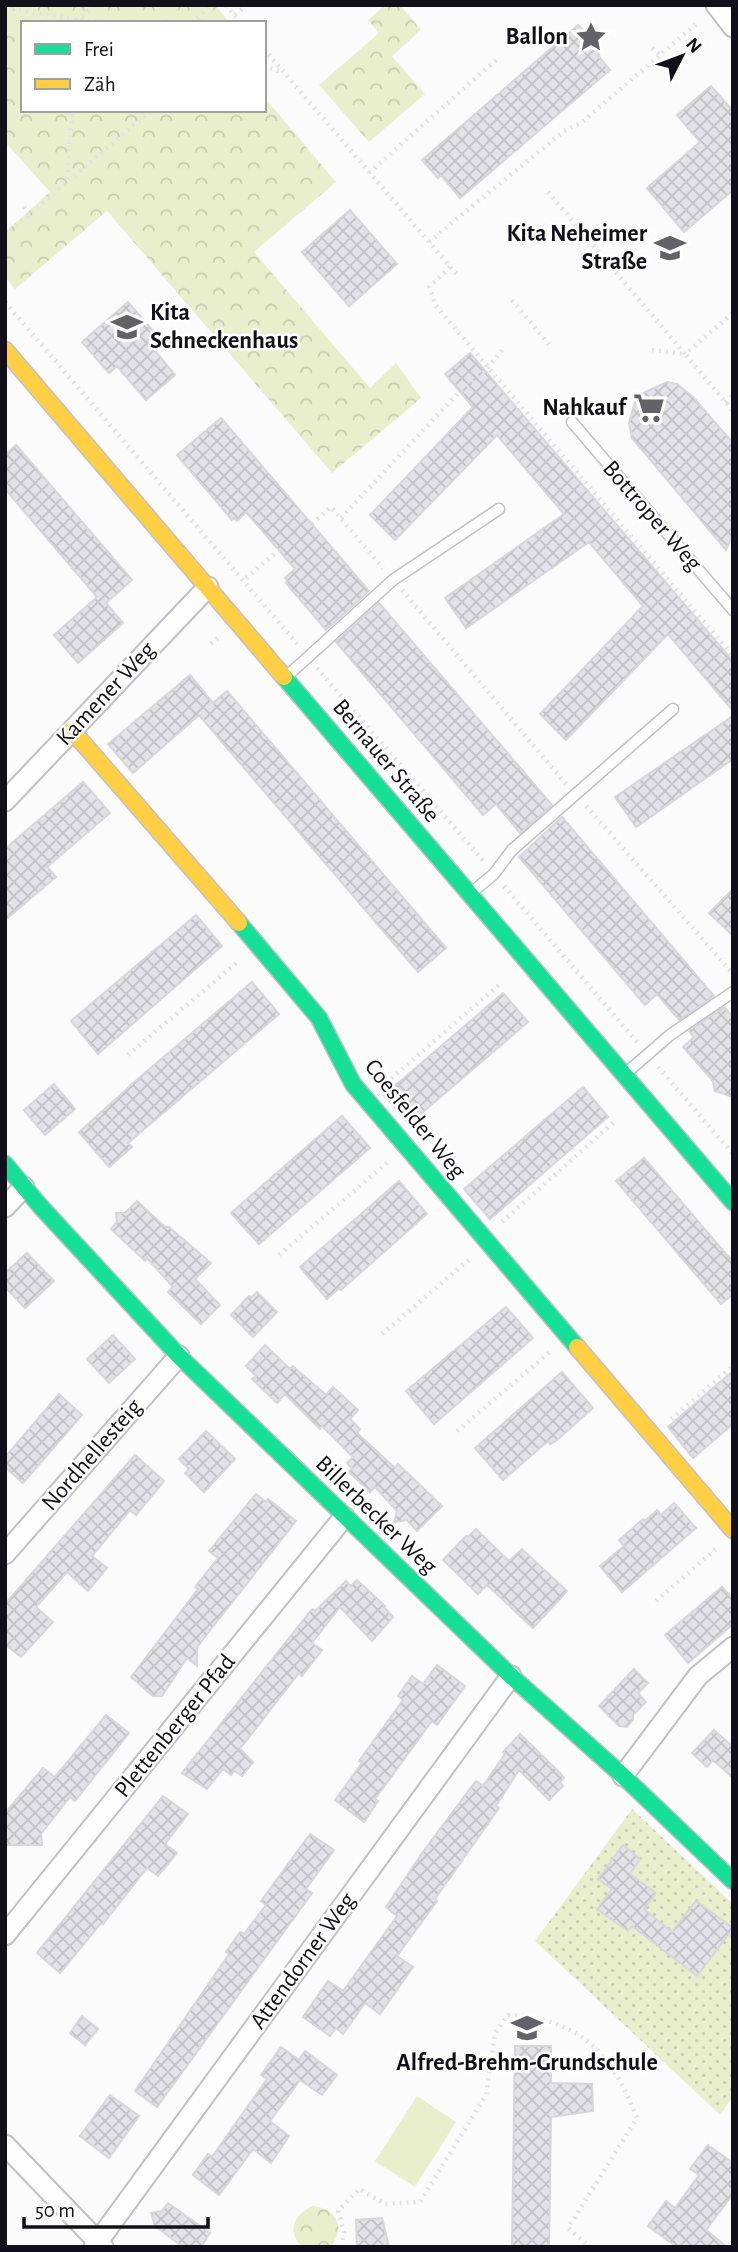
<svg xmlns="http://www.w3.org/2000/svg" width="738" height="2252" font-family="'Alegreya Sans',sans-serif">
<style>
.grass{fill:#e9efcd}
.park{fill:url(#park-crowns)}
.garden{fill:url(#garden-dots)}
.building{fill:url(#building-cross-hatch);stroke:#d6d6db;stroke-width:2}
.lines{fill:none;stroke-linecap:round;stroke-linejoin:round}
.lane-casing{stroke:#c1c0c6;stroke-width:13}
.street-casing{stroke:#c1c0c6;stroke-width:23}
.fast-casing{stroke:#c1c0c6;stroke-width:19}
.slow-casing{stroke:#c1c0c6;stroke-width:19}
.path{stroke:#e2e2e2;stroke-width:4.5;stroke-dasharray:2 5;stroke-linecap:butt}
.lane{stroke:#fefefe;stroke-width:10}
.street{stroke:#fefefe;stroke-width:19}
.fast{stroke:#16e098;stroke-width:16}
.slow{stroke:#ffcf43;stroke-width:16}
.labels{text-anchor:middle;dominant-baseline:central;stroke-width:5;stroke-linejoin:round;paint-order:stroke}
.poi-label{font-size:24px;font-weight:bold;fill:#11101a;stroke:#fff;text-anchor:end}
.street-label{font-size:24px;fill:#11101a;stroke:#fff}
</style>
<defs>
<pattern id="park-crowns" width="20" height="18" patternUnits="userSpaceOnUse" patternTransform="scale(1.75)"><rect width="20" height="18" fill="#e9efcd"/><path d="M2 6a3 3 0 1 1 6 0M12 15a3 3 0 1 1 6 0" fill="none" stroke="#c7ccaf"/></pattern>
<pattern id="garden-dots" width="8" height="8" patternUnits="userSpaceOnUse" patternTransform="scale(1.75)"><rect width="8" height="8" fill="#e9efcd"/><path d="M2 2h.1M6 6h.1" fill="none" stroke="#c7ccaf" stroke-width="1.8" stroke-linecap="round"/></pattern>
<pattern id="building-cross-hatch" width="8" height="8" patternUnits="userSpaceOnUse" patternTransform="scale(1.75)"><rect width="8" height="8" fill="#e3e2e8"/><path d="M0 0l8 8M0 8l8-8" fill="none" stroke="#c2c1c6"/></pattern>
</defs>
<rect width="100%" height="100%" fill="#fbfbfb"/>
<!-- grass -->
<path class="grass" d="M417,2096L456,2122L415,2187L375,2161Z"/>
<!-- park -->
<path class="park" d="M5,5L75,7L78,5H215L230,23H23V110H264V97L336,182L254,252L370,388L396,363L421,398L332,473L107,211L15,289L5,277V232L50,192L5,142Z
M385,5H400L421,30L392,56L425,94L369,142L319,85L379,33L368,20Z
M313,2206C337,2209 347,2228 330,2247H302C286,2231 294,2214 313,2206Z"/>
<!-- garden -->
<path class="garden" d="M632,1809L733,1904V2097L720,2115L535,1941Z"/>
<!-- building -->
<path class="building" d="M578,25L591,37L600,58L610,70L460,198L441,175L438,178L422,160Z
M711,86L733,111V190L684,232L647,188L700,142L677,115Z
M350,210L397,264L349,306L302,252Z
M128,302L156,334L147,341L175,375L146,400L117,366L109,373L82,342Z
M470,353L733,661V711L668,634L566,740L540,714L643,606L589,542L466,628L445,598L564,514L497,435L395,540L370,515L473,407L445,374Z
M667,382L677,384L693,397L733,443V533L726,550L632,438L629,423L635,402L645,392Z
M221,418L369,591L326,630L286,583L287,581L285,578L295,569L246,512L237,521L234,518L232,520L177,455Z
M16,445L132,580L106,603L123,623L78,663L54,635L97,597L5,489V455Z
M379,603L552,805L520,833L496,804L483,815L336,642Z
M190,675L213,703L227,691L446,948L418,972L199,715L133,773L108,744Z
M733,716V759L636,827L615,797Z
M83,782L110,813L47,867L56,877L5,920V849Z
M562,817L714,996L679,1020L657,994L645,1005L519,857Z
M733,889V936L709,913Z
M196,915L222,946L98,1054L71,1021Z
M252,982L279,1014L128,1143L132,1147L109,1167L79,1132L140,1077Z
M503,993L528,1022L409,1124L384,1095Z
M724,1007L733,1017V1097L715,1091L713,1081L683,1047L694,1037L689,1031Z
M54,1084L75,1109L45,1135L24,1110Z
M583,1087L608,1117L490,1219L464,1189Z
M342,1116L370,1148L259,1244L231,1213Z
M644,1158L733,1262V1294L721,1304L616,1181Z
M399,1181L427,1214L341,1290L339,1288L327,1299L300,1267Z
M137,1201L165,1227H169L211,1263L195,1279L220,1305L201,1324L168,1292L173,1287L147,1258L145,1261L111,1229L117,1222L116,1213H125Z
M27,1253L54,1281L25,1308L5,1287V1273Z
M257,1292L277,1312L253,1337L231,1315L249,1296L251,1298Z
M506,1307L533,1338L434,1424L406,1391Z
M113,1335L135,1359L109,1383L87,1359Z
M265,1345L290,1369L293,1366L326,1395L333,1387L358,1410L350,1419L360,1429L357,1433L395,1468L398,1464L442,1506L417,1531L407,1520L394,1522L397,1511L375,1487L370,1492L349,1472L352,1468L347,1463L353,1457L322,1426L320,1429L285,1394L277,1403L252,1379L256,1376L246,1366Z
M733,1371V1424L693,1458L668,1427Z
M562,1372L593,1408L556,1441L550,1444L548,1441L503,1480L475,1448Z
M59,1394L82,1415L23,1483L5,1467V1457Z
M206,1431L235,1459L204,1492L185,1473L189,1469L179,1459Z
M135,1455L164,1481L136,1515L130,1510L92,1556L107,1568L88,1591L67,1572L36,1607L53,1622L21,1657L7,1646L5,1639V1604Z
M256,1494L266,1502L268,1499L296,1521L197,1647V1666L187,1658L162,1696H153L131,1677L198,1589L195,1587L218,1558L209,1551Z
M674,1503L696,1528L622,1592L600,1566L624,1546L619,1540L643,1519L645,1521L657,1510L661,1515Z
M476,1529L509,1561L522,1549L567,1591L533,1628L487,1585L478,1594L443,1560L466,1536L468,1537Z
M357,1580L385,1606L384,1607L393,1617L372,1641L340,1607L312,1643L322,1650L302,1676L299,1673L240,1749L253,1762L242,1776L234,1771L231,1775L223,1769L207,1789L182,1773L312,1609L315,1611L346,1581L351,1586Z
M722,1587L733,1599V1624L688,1663L665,1635Z
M437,1665L465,1686L437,1725L432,1721L375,1799L378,1801L364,1822L335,1800L362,1763L359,1761L403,1700L398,1696L412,1676L423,1684Z
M634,1669L648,1683L638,1693L646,1702L633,1715V1720L627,1727L619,1726L599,1706Z
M106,1715L129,1733L75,1801L70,1797L41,1834L42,1845H5V1813L43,1768L55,1777Z
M714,1730L733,1747V1778L713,1760L707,1767L692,1753Z
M520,1734L559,1772L564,1778L560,1782L563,1786L549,1800L519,1770L496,1806L499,1808L435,1899L437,1901L397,1956L413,1967L380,2014L365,2003L343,2034L336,2028L330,2036L303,2017L328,1981L343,1991L397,1916L386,1907L422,1853L476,1781L483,1786L505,1754L503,1752Z
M163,1796L188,1814L165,1844L177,1853L158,1876L147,1868L103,1924L101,1923L60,1973L37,1953Z
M310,1834L334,1850L306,1889L312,1893L157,2107L135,2091L229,1954L226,1952L240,1932L244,1934L266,1905L261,1901Z
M623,1845L640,1859L630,1874L656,1893L644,1909L672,1932L696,1901L733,1928L697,1976L632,1926L628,1931L597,1909L612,1889L598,1879Z
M82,2016L98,2029L85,2045L70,2033Z
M515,2046H551V2083L592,2084L593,2111L551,2117L549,2247H512Z
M281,2047L299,2060L305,2051L337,2075L322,2095L300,2080L270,2121L289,2136L271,2163L253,2149L219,2195L193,2175L208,2154L212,2157L267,2079L261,2075Z
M110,2095L139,2116L109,2158L80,2136Z
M708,2145L733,2163V2194L706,2230L727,2247H677L648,2226L666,2201L675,2208L699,2175L690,2169Z
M168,2203L210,2233L201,2247H183L155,2226L151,2213L162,2211Z
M382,2218L389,2247H357L356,2220Z"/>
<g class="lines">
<defs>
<path id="lane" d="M572,422L733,610
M286,677L393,580L499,509
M472,892L493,875L512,850L673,709
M625,1074L670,1035L733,992"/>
<path id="street" d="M716,5L733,27
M5,801L208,587
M5,1207L24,1187
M5,1554L179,1356
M623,1776L698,1676L733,1647
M5,1935L344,1517
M5,2145L103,2247
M94,2247L511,1676"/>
<path id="fast" d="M284,677L733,1202
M239,923L319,1018L353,1084L577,1347
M5,1164L41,1207L179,1356L511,1676L623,1776L733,1881"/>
<path id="slow" d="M5,350L284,677
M70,731L82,742L239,923
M577,1347L733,1530"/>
</defs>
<!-- lane casing -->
<use href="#lane" class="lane-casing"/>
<!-- street casing -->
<use href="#street" class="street-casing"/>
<!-- fast casing -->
<use href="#fast" class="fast-casing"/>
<!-- slow casing -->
<use href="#slow" class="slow-casing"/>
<!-- path -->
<path class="path" d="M226,5L241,23
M5,8L103,23
M235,15L246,5
M77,21L94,5
M192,23L210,5
M652,48L660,55
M264,49L458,276
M264,65L283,73
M369,173L496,60
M67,179L72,110
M548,192L685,354L733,313
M24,207L29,214
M5,235L151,110
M429,242L564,131L581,123L696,24
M450,267L429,287L436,306L733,656
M512,300L551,347
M5,302L298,645
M652,350L685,354L733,411
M725,402L733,395
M341,518L460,391L485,371L505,347
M312,524L331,507L383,568
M246,578L279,550
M402,590L566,784
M211,644L219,637
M317,668L485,863
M586,806L733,974
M504,886L637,1042
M128,1055L240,960
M658,1067L733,1154
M386,1083L500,984
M502,1222L616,1120
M279,1255L388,1162
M382,1334L471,1258
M671,1419L733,1366
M457,1431L551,1351
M656,1601L716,1549
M342,2247L344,2232L338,2211L359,2189L385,2204L420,2202L486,2095L495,2033L508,2015C579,2018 613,2054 637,2118L568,2228L590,2247"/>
<!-- lane -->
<use href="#lane" class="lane"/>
<!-- street -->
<use href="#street" class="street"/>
<!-- fast -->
<use href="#fast" class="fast"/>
<!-- slow -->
<use href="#slow" class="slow"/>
</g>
<!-- icons -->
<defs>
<symbol id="sight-bare" viewBox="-9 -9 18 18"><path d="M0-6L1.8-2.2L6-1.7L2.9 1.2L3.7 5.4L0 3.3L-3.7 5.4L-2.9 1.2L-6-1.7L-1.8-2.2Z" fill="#636269" stroke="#fff" stroke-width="2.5" paint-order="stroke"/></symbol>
<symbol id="school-bare" viewBox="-9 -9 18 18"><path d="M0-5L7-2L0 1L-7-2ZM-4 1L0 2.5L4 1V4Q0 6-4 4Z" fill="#636269" stroke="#fff" stroke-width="2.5" paint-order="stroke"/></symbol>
<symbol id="supermarket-bare" viewBox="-9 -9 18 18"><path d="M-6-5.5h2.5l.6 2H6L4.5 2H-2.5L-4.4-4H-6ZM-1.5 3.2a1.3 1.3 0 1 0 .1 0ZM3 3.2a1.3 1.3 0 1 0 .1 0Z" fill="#636269" stroke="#fff" stroke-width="2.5" paint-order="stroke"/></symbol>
</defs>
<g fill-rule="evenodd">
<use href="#sight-bare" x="569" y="15" width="44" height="44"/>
<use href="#school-bare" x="648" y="226" width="44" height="44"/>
<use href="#school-bare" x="105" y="305" width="44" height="44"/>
<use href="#supermarket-bare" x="627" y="386" width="44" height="44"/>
<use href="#school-bare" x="505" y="2006" width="44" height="44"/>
</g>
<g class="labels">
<!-- poi labels -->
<g class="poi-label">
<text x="568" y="37">Ballon</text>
<text x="647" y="234">Kita Neheimer<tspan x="647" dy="28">Straße</tspan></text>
<text x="150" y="313" text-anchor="start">Kita<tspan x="150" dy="28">Schneckenhaus</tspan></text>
<text x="626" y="408">Nahkauf</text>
<text x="527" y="2063" text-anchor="middle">Alfred-Brehm-Grundschule</text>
</g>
<!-- street labels -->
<g class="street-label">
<text transform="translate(652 516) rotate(49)">Bottroper Weg</text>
<text transform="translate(106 694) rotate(-47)">Kamener Weg</text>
<text transform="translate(386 761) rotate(50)">Bernauer Straße</text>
<text transform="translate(415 1119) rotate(51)">Coesfelder Weg</text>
<text transform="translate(92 1455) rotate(-49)">Nordhellesteig</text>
<text transform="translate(376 1515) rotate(44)">Billerbecker Weg</text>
<text transform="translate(175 1726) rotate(-51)">Plettenberger Pfad</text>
<text transform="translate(303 1961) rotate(-54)">Attendorner Weg</text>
</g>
</g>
<!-- border -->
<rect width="738" height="2252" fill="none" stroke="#11101a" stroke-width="14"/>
<!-- legend -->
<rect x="21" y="21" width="245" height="91" fill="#ffffff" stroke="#a09fa3" stroke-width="2"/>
<rect x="35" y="44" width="35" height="10" fill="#16e098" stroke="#a09fa3" stroke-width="2"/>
<text x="84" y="56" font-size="21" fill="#11101a">Frei</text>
<rect x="35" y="79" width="35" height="10" fill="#ffcf43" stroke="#a09fa3" stroke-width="2"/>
<text x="84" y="91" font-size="21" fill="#11101a">Zäh</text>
<!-- north arrow -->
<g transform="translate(682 56) rotate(48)" stroke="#ffffff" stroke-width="5" paint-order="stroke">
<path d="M0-5L12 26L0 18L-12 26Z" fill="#11101a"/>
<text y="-10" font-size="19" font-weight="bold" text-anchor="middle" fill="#11101a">N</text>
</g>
<!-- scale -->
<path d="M24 2217v10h184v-10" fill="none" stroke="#11101a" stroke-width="3.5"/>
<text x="35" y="2217" font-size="21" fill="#11101a" stroke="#ffffff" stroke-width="5" paint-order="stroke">50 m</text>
</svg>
